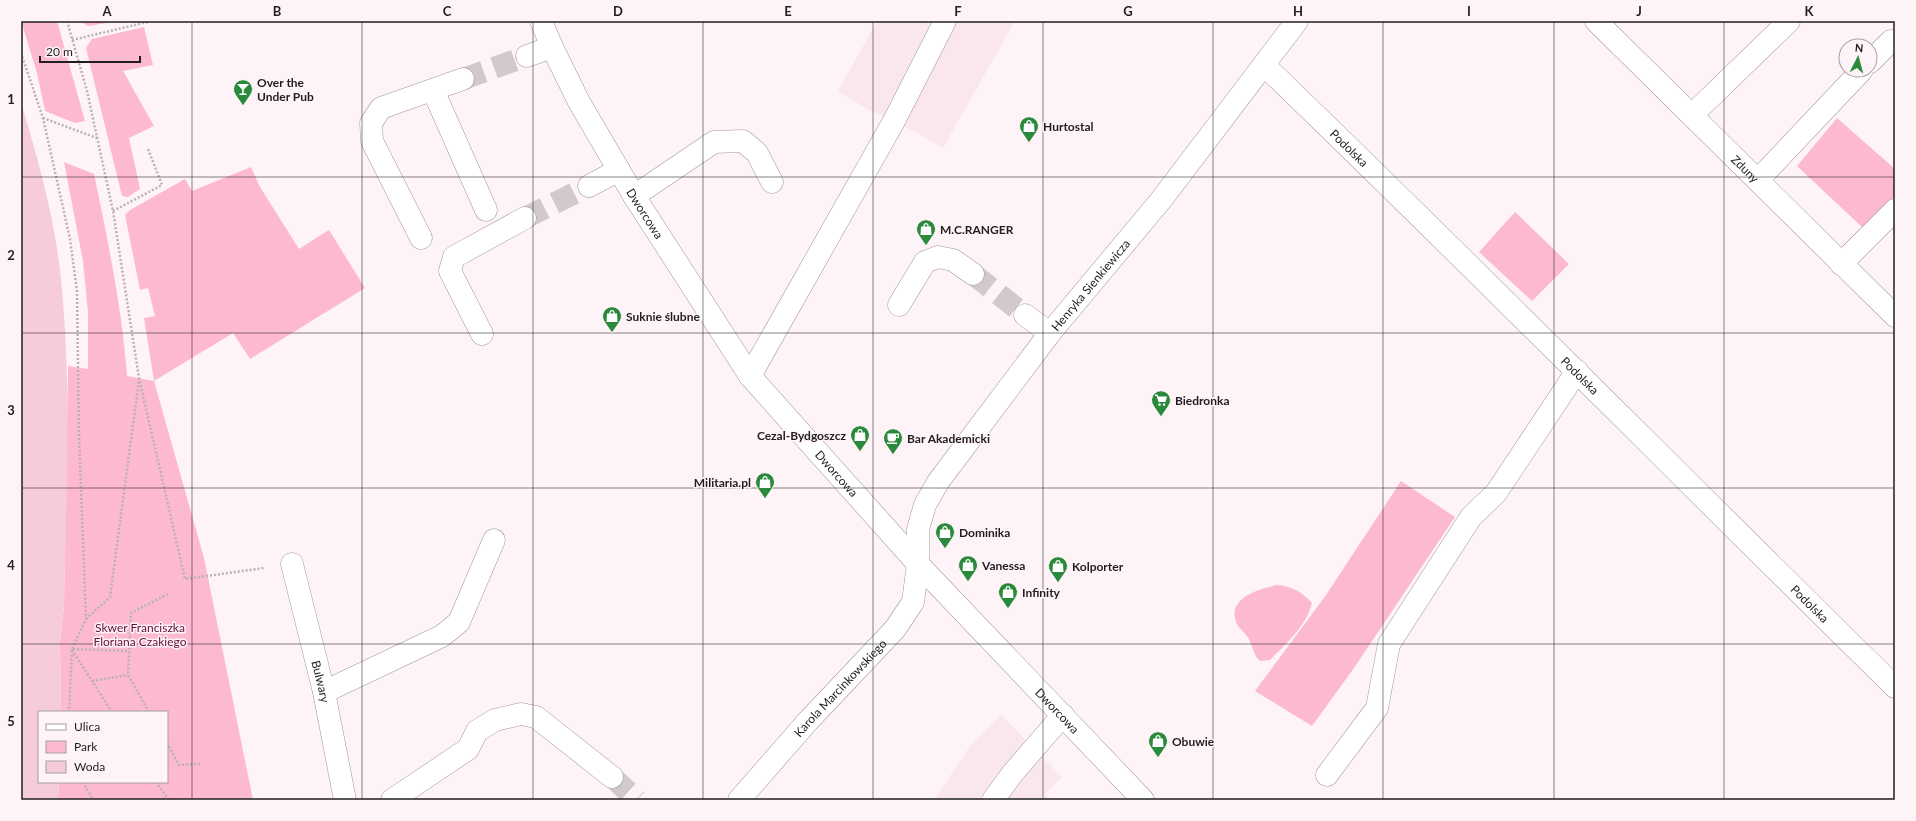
<svg xmlns="http://www.w3.org/2000/svg" width="1916" height="821" font-family="Lato,sans-serif">
<style>
.built{fill:#fae7ed}
.green{fill:#fcb9d1}
.water{fill:#f6ccda}
.lines{fill:none;stroke-linecap:round;stroke-linejoin:round}
.minor-tunnel{stroke:#d2c9cc;stroke-width:22;stroke-dasharray:22 11;stroke-linecap:butt}
.minor-casing{stroke:#a0979a;stroke-width:23}
.path{stroke:#b9b1b4;stroke-width:2.5;stroke-dasharray:2 2;stroke-linecap:butt}
.minor{stroke:#fff;stroke-width:22}
.grid{fill:none;stroke:#211e1f;stroke-width:1;stroke-opacity:0.55}
.labels{text-anchor:middle;dominant-baseline:central;stroke-width:3;stroke-linejoin:round;paint-order:stroke}
.poi-label{font-size:12px;font-weight:bold;fill:#211e1f;stroke:#fef4f7;text-anchor:start}
.street-label{font-size:12px;fill:#211e1f;stroke:#fef4f7}
.park-label{font-size:12px;fill:#650e3a;stroke:#fef4f7}
.neatline{fill:none;stroke:#211e1f;stroke-width:1.5}
.grid-label{font-size:13px;text-anchor:middle;font-weight:bold;fill:#211e1f}
</style>
<rect width="100%" height="100%" fill="#fef4f7"/>
<!-- built -->
<path class="built" d="M877,21H1015L943,148L908,128L869,110L838,91Z
M1001,715L1062,777L1045,794L1051,800H934L970,746Z"/>
<!-- green -->
<path class="green" d="M21,21H57L85,121L75,123L45,111L37,73Z
M80,21H119L88,26Z
M144,27L153,65L123,71L154,126L129,138L140,189L128,197L122,196L86,48L92,39Z
M1837,118L1895,169V196L1864,229L1797,166Z
M64,162L94,174C108,241 122,308 127,376L154,381L144,318L155,316L148,288L140,290L125,215L130,210L185,179L192,191L251,167L260,187L299,249L329,230L365,288L250,359L233,333L154,381L204,558L253,800H58L59,782H167V712H61L60,642L64,605L68,366L88,369V313L83,261Z
M1515,212L1569,264L1532,301L1479,252Z
M1401,481L1455,517L1354,668L1312,726L1255,691L1326,595Z
M1277,585C1293,587 1301,591 1312,603C1307,625 1286,644 1270,660L1260,661C1253,654 1253,648 1249,639C1246,633 1240,630 1237,624C1225,598 1259,589 1277,585Z"/>
<!-- water -->
<path class="water" d="M21,102C38,160 55,218 61,279C72,387 66,497 64,605L60,642L61,712H39V782H59L58,800H21Z"/>
<g class="lines">
<!-- minor-tunnel -->
<path class="minor-tunnel" d="M463,79L527,56
M525,218L589,186
M973,274L1025,315
M612,777L637,800"/>
<defs>
<g id="minor">
<path id="s1" d="M541,21L552,47L579,102L634,196L750,376L918,564L1143,800"/>
<path id="s2" d="M1596,21L1895,316"/>
<path d="M527,56L552,47"/>
<path d="M1870,62L1891,41"/>
<path id="s3" d="M1264,65C1477,270 1684,480 1895,687"/>
<path d="M433,90L486,210"/>
<path d="M1692,115L1789,21"/>
<path d="M1758,180L1862,70"/>
<path d="M589,186L619,170"/>
<path d="M634,196L714,142L743,141L757,153L772,182"/>
<path d="M421,238L372,141L371,123L381,108L463,79"/>
<path d="M1841,264L1895,210"/>
<path d="M899,305L925,262L938,257L953,260L973,274"/>
<path d="M1025,315L1050,333"/>
<path d="M482,334L450,271L454,257L525,218"/>
<path d="M750,376L894,121L945,21"/>
<path id="s4" d="M292,564L324,692L345,800"/>
<path d="M324,692L442,636L459,622L494,540"/>
<path d="M1327,775L1377,708L1389,644L1471,517L1496,493L1577,371"/>
<path d="M392,800L468,749L477,731L495,720L521,714L536,717L612,777"/>
<path id="s5" d="M739,800L808,721L895,629L913,602L918,564V529L925,505L938,482L1050,333L1161,200L1297,21"/>
<path d="M993,800L1012,774L1063,715"/>
</g>
</defs>
<!-- minor casing -->
<use href="#minor" class="minor-casing"/>
<!-- path -->
<path class="path" d="M67,21L87,91L113,211L139,378L185,579L264,568
M72,40L152,21
M21,53L43,118L70,239L77,291L79,437L86,619L72,649L69,712
M43,118L97,138
M113,211L162,185L148,149
M86,619L110,597L139,380
M73,649L129,651
M72,650L112,712
M92,681L128,675
M149,712L128,675L131,613L168,594
M167,743L179,765L200,764
M83,782L93,800
M156,782L169,800"/>
<!-- minor -->
<use href="#minor" class="minor"/>
</g>
<!-- grid -->
<path class="grid" d="M192,21V800M362,21V800M533,21V800M703,21V800M873,21V800M1043,21V800M1213,21V800M1383,21V800M1554,21V800M1724,21V800M21,177H1895M21,333H1895M21,488H1895M21,644H1895"/>
<!-- icons -->
<defs>
<symbol id="bar-pin" viewBox="-11 -11 22 30"><path d="M0 17L-7.5 6A9.5 9.5 0 1 1 7.5 6Z" fill="#2a893b" stroke="#fef4f7"/><path d="M-6-5H6L.8 .8V4.5H3.5V6h-7V4.5H-.8V.8Z" fill="#fff"/></symbol>
<symbol id="shop-pin" viewBox="-11 -11 22 30"><path d="M0 17L-7.5 6A9.5 9.5 0 1 1 7.5 6Z" fill="#2a893b" stroke="#fef4f7"/><path d="M-5-2.5h2.3a2.7 3.5 0 0 1 5.4 0H5L5.5 6h-11ZM-1.5-2.5h3a1.5 2.3 0 0 0-3 0Z" fill="#fff"/></symbol>
<symbol id="supermarket-pin" viewBox="-11 -11 22 30"><path d="M0 17L-7.5 6A9.5 9.5 0 1 1 7.5 6Z" fill="#2a893b" stroke="#fef4f7"/><path d="M-6-5.5h2.5l.6 2H6L4.5 2H-2.5L-4.4-4H-6ZM-1.5 3.2a1.3 1.3 0 1 0 .1 0ZM3 3.2a1.3 1.3 0 1 0 .1 0Z" fill="#fff"/></symbol>
<symbol id="cafe-pin" viewBox="-11 -11 22 30"><path d="M0 17L-7.5 6A9.5 9.5 0 1 1 7.5 6Z" fill="#2a893b" stroke="#fef4f7"/><path d="M-5.5-4.5H6V0H3Q3 3.5 0 3.5H-2.5Q-5.5 3.5-5.5 0ZM3-3.2v2h1.7v-2ZM-6 4.5H4V6H-6Z" fill="#fff"/></symbol>
</defs>
<g fill-rule="evenodd">
<use href="#bar-pin" x="232" y="78" width="22" height="30"/>
<use href="#shop-pin" x="1018" y="115" width="22" height="30"/>
<use href="#shop-pin" x="915" y="218" width="22" height="30"/>
<use href="#shop-pin" x="601" y="305" width="22" height="30"/>
<use href="#supermarket-pin" x="1150" y="389" width="22" height="30"/>
<use href="#shop-pin" x="849" y="424" width="22" height="30"/>
<use href="#cafe-pin" x="882" y="427" width="22" height="30"/>
<use href="#shop-pin" x="754" y="471" width="22" height="30"/>
<use href="#shop-pin" x="934" y="521" width="22" height="30"/>
<use href="#shop-pin" x="957" y="554" width="22" height="30"/>
<use href="#shop-pin" x="1047" y="555" width="22" height="30"/>
<use href="#shop-pin" x="997" y="581" width="22" height="30"/>
<use href="#shop-pin" x="1147" y="730" width="22" height="30"/>
</g>
<g class="labels">
<!-- poi labels -->
<g class="poi-label">
<text x="257" y="82">Over the<tspan x="257" dy="14">Under Pub</tspan></text>
<text x="1043" y="126">Hurtostal</text>
<text x="940" y="229">M.C.RANGER</text>
<text x="626" y="316">Suknie ślubne</text>
<text x="1175" y="400">Biedronka</text>
<text x="846" y="435" text-anchor="end">Cezal-Bydgoszcz</text>
<text x="907" y="438">Bar Akademicki</text>
<text x="751" y="482" text-anchor="end">Militaria.pl</text>
<text x="959" y="532">Dominika</text>
<text x="982" y="565">Vanessa</text>
<text x="1072" y="566">Kolporter</text>
<text x="1022" y="592">Infinity</text>
<text x="1172" y="741">Obuwie</text>
</g>
<!-- street labels -->
<g class="street-label">
<text stroke="none"><textPath href="#s3" startOffset="119">Podolska</textPath></text>
<text stroke="none"><textPath href="#s2" startOffset="210">Zduny</textPath></text>
<text stroke="none"><textPath href="#s1" startOffset="219">Dworcowa</textPath></text>
<text stroke="none"><textPath href="#s5" startOffset="638">Henryka Sienkiewicza</textPath></text>
<text stroke="none"><textPath href="#s3" startOffset="443">Podolska</textPath></text>
<text stroke="none"><textPath href="#s1" startOffset="543">Dworcowa</textPath></text>
<text stroke="none"><textPath href="#s3" startOffset="767">Podolska</textPath></text>
<text stroke="none"><textPath href="#s4" startOffset="121">Bulwary</textPath></text>
<text stroke="none"><textPath href="#s5" startOffset="151">Karola Marcinkowskiego</textPath></text>
<text stroke="none"><textPath href="#s1" startOffset="867">Dworcowa</textPath></text>
</g>
<!-- park labels -->
<g class="park-label">
<text x="140" y="627">Skwer Franciszka<tspan x="140" dy="14">Floriana Czakiego</tspan></text>
</g>
</g>
<!-- border -->
<rect width="1916" height="821" fill="none" stroke="#fef4f7" stroke-width="44"/>
<!-- legend -->
<rect x="38" y="711" width="130" height="72" fill="#fef4f7" stroke="#a69ea1"/>
<rect x="46" y="724" width="20" height="6" fill="#ffffff" stroke="#a69ea1"/>
<text x="74" y="731" font-size="12" fill="#211e1f">Ulica</text>
<rect x="46" y="741" width="20" height="12" fill="#fcb9d1" stroke="#a69ea1"/>
<text x="74" y="751" font-size="12" fill="#211e1f">Park</text>
<rect x="46" y="761" width="20" height="12" fill="#f6ccda" stroke="#a69ea1"/>
<text x="74" y="771" font-size="12" fill="#211e1f">Woda</text>
<!-- north arrow -->
<g transform="translate(1858 58) rotate(6)"><circle r="19" fill="#fef4f7" stroke="#a69ea1"/>
<path d="M0-3L7 15L0 10L-7 15Z" fill="#2a893b"/>
<text y="-6" font-size="11" font-weight="bold" text-anchor="middle" fill="#211e1f">N</text>
</g>
<!-- scale -->
<path d="M40 56v6h100v-6" fill="none" stroke="#211e1f" stroke-width="2"/>
<text x="46" y="56" font-size="12" fill="#211e1f" stroke="#fef4f7" stroke-width="3" paint-order="stroke">20 m</text>
<rect x="22" y="22" width="1872" height="777" class="neatline"/>
<g class="grid-label">
<text x="107" y="16">A</text>
<text x="277" y="16">B</text>
<text x="447" y="16">C</text>
<text x="618" y="16">D</text>
<text x="788" y="16">E</text>
<text x="958" y="16">F</text>
<text x="1128" y="16">G</text>
<text x="1298" y="16">H</text>
<text x="1469" y="16">I</text>
<text x="1639" y="16">J</text>
<text x="1809" y="16">K</text>
<text x="11" y="104">1</text>
<text x="11" y="260">2</text>
<text x="11" y="415">3</text>
<text x="11" y="570">4</text>
<text x="11" y="726">5</text>
</g>
</svg>
